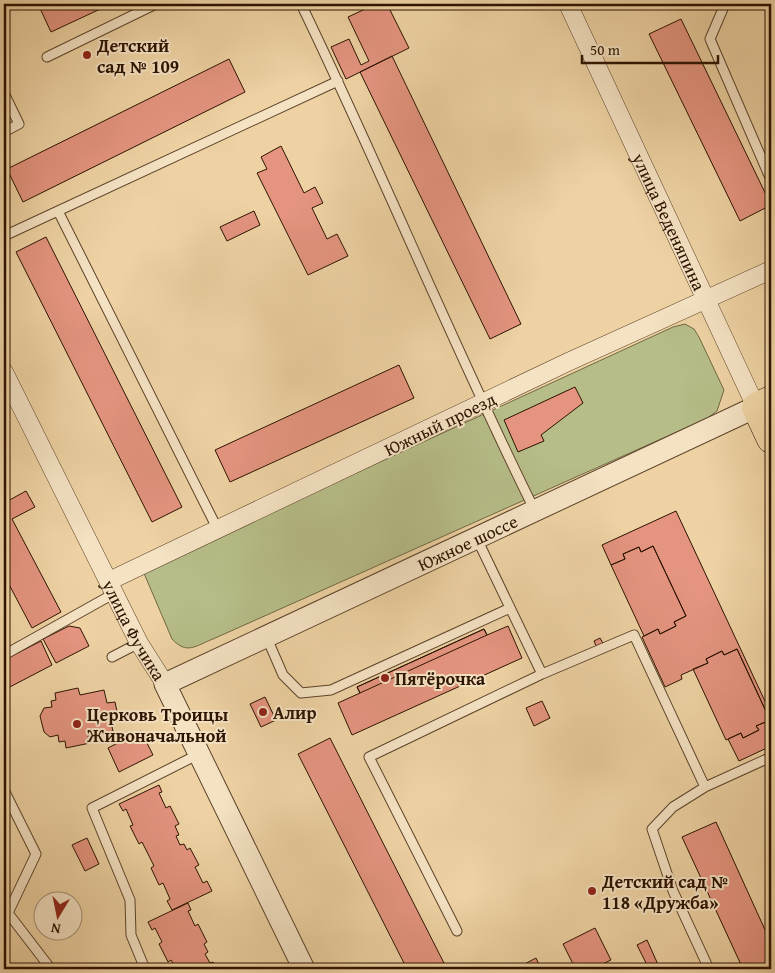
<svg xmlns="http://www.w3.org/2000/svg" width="775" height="973" font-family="'Gentium Book Plus',serif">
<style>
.green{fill:#b6bd88;stroke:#716844}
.building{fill:#e4947f;stroke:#2c1300}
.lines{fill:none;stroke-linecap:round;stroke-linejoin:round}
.service-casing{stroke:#5c4329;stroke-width:11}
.minor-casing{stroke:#5c4329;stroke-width:19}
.tertiary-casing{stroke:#5c4329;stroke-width:23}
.primary-casing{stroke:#2c1300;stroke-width:29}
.service{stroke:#f4e2c3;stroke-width:9}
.minor{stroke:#f4e2c3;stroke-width:18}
.tertiary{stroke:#f4e2c3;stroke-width:21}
.primary{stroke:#eed2a3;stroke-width:28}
.poi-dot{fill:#8f2418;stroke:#f4e2c3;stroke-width:2}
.labels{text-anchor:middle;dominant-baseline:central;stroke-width:4;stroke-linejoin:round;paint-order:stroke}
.poi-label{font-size:18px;font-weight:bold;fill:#2c1300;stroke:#f4e2c3;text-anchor:start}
.street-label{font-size:18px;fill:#2c1300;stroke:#f4e2c3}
</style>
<rect width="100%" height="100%" fill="#eed2a3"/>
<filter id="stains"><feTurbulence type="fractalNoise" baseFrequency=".004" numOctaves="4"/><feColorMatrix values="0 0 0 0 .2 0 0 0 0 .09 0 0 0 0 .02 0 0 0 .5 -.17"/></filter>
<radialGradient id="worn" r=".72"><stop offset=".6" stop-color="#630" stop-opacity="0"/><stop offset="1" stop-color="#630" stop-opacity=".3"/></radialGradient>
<!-- green -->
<path class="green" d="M685,324L694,329L699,337L724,390L717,411L706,419L213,639C195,646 187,655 172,639L143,571L673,327Z"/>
<!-- building -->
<path class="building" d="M38,4H111L51,32Z
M376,4H387L409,48L346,79L331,47L349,39L361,65L369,61L348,17Z
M681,19L771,205L740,221L649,34Z
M392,56L521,324L490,339L360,72Z
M229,59L245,92L23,202L7,169Z
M281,146L304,193L315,187L323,203L312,208L327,239L337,234L348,256L308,275L257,173L267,169L261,157Z
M254,211L260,225L227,241L220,227Z
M46,237L182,507L152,522L16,252Z
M399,365L414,398L230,482L215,450Z
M575,387L583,403L541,435L544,441L518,452L504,420Z
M26,491L35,507L12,519L61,612L32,628L4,575V519L10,516L4,503Z
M676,511L771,714V746L739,761L728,739L741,733L743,738L759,730L756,726L770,720L737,649L724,655L722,651L706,659L708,663L681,675L682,679L665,687L642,637L658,629L660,634L676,626L674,622L686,616L653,546L641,552L639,547L623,554L625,559L611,565L602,545Z
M653,546L686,616L674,622L676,626L660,634L658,629L644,636L611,565L625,559L623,554L639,547L641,552Z
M69,626L80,628L89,646L56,663L43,639Z
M508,626L522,658L352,735L338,703L360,693L357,687L484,629L487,635Z
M484,629L487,635L360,693L357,687Z
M600,638L604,645L597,648L594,641Z
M41,641L52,665L4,690V660Z
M737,649L770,720L756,726L759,730L743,738L741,733L726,740L693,669L708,663L706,659L722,651L724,655Z
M78,688L80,695L104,690L107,703L115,702L118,716L110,718L113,731L88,736L90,743L66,748L65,741L59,742L58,735L50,737L44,732L40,716L44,708L52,707L51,701L56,700L55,693Z
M265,697L276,720L261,727L250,704Z
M542,701L550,718L534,726L526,708Z
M141,731L153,755L119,772L108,748Z
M330,738L382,841L447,969H407L298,754Z
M159,785L162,792L159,793L166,808L170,806L179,824L175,826L179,835L176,836L180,845L184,844L187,850L190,848L199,865L195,867L203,883L207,881L212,891L172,910L167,901L170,899L163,883L159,885L151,868L154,866L142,842L139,844L130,826L133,825L126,809L123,811L119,804Z
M716,822L771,943V969H743L682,837Z
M87,838L99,864L85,871L72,845Z
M188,903L191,910L188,911L195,926L198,924L207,942L204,944L208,952L205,954L210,963L213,962L216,967L219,966L221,969H176L171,960L168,962L159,944L162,942L155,928L152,930L148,922Z
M595,928L611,960L592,969H573L575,968L563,944Z
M647,940L660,969H649L637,945Z
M536,958L541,969H515Z"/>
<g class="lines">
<defs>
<path id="service" d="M301,4C382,171 452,344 535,511
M725,4L710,39L771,180
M47,57L156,4
M4,93L19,124L4,132
M58,211L218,530
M4,236L338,81
M477,539L542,674
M266,636L283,675L301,693L331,690L510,608
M4,655L115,593
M112,657L139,643
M4,790L36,854L8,913L4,915
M8,913L51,969
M457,931L369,757L542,674L634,635L705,787
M145,969L131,935L130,900L92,808L197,755
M709,969L673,891L652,829L673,807L705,787L771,757"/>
<g id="minor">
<path id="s1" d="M568,4L756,407"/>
<path id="s2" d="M4,372L139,643L165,684"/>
<path d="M109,581L568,362L771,270"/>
</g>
<g id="tertiary">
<path id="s3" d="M304,969L165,684L756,407"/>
</g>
<path id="primary" d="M771,400L756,407L771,439"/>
</defs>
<!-- service casing -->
<use href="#service" class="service-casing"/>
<!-- minor casing -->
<use href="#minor" class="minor-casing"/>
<!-- tertiary casing -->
<use href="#tertiary" class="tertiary-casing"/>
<!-- primary casing -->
<use href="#primary" class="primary-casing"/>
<!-- service -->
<use href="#service" class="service"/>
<!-- minor -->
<use href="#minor" class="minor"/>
<!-- tertiary -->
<use href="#tertiary" class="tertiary"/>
<!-- primary -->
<use href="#primary" class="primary"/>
</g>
<!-- markers -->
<g class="poi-dot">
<circle cx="87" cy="55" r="5"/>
<circle cx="385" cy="678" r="5"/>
<circle cx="263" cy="712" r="5"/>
<circle cx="77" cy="724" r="5"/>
<circle cx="592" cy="891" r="5"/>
</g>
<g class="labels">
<!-- poi labels -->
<g class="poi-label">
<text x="97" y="45">Детский<tspan x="97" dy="21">сад № 109</tspan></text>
<text x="395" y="678">Пятёрочка</text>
<text x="273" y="712">Алир</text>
<text x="87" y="714">Церковь Троицы<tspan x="87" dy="21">Живоначальной</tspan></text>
<text x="602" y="881">Детский сад №<tspan x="602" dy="21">118 «Дружба»</tspan></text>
</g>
<!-- street labels -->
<g class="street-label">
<text stroke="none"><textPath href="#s1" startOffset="240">улица Веденяпина</textPath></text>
<text transform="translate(440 424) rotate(-26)">Южный проезд</text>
<text stroke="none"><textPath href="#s3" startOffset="651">Южное шоссе</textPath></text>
<text stroke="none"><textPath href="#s2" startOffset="289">улица Фучика</textPath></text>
</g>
</g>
<!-- margin -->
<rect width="775" height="973" fill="none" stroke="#eed2a3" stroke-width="20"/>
<rect x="5" y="5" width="765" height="963" fill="none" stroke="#2c1300" stroke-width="2.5"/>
<rect x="10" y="10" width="755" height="953" fill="none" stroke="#2c1300"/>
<!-- north arrow -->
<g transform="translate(58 916) rotate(190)"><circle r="24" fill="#f4e2c3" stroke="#a48f75"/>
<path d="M0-4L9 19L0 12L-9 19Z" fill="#8f2418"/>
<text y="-8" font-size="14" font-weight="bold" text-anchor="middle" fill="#2c1300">N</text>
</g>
<!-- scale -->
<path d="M582 55v8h136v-8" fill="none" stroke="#2c1300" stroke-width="2.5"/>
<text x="590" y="55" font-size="15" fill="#2c1300" stroke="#f4e2c3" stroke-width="4" paint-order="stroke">50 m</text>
<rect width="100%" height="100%" filter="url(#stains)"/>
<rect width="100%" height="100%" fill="url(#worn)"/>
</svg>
